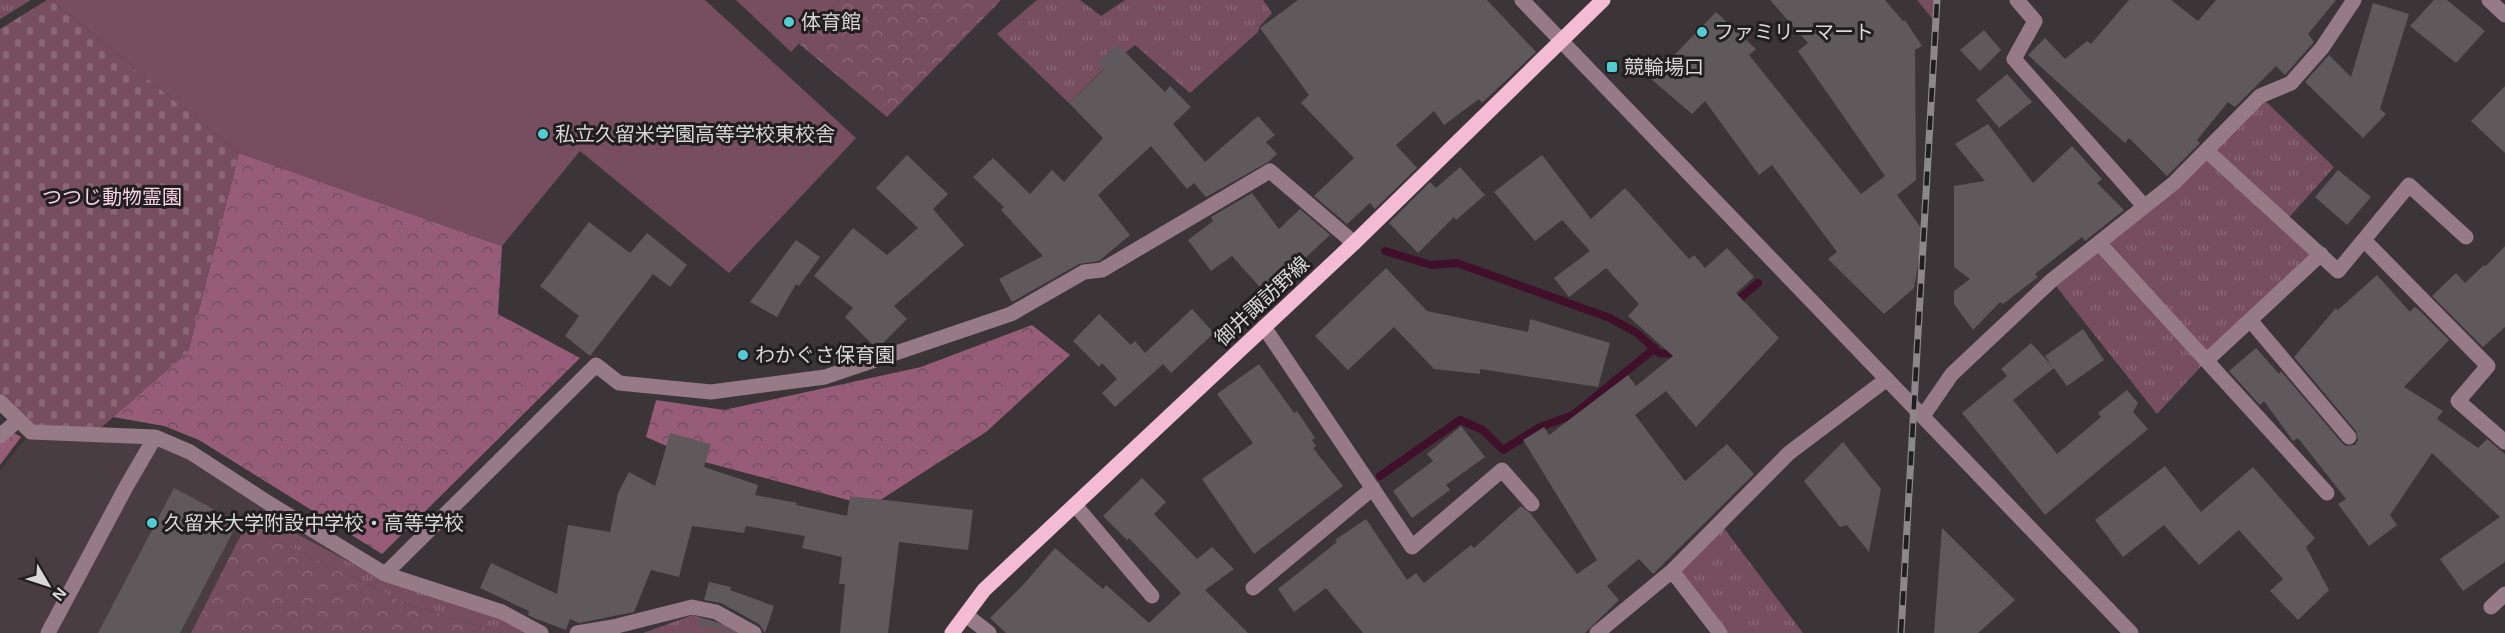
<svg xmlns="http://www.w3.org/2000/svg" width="2505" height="633" font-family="Helvetica,'Noto Sans JP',sans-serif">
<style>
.built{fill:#4a3d42}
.grass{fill:url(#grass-tufts)}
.forest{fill:url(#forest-crowns)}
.cemetery{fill:url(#cemetery-stones)}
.park{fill:url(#park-crowns)}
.pitch{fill:#764e60}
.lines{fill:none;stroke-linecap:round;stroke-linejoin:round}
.stream{stroke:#400f2a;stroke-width:8}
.building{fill:#60595c}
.minor{stroke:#967a86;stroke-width:15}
.major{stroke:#f4bcd4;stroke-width:15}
.rail-casing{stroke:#8c8789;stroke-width:7}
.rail{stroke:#211e1f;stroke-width:4.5;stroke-dasharray:14;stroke-linecap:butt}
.poi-dot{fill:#51ccd3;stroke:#211e1f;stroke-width:2}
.labels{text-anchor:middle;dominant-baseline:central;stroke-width:6;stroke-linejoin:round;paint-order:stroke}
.poi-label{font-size:20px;fill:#dad7d8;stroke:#211e1f;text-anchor:start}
.park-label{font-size:20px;fill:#f8d3e3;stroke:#211e1f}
.street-label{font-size:20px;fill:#dad7d8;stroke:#211e1f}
</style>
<defs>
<pattern id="grass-tufts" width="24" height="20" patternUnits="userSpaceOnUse" patternTransform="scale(1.5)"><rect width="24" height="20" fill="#764e60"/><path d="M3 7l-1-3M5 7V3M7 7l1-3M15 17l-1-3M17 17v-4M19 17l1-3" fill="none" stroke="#896776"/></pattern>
<pattern id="forest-crowns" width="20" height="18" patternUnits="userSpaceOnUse" patternTransform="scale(1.5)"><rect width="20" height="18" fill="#975d78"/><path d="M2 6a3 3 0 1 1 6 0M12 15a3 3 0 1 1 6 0" fill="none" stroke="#70505f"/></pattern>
<pattern id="cemetery-stones" width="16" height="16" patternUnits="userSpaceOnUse" patternTransform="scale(1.5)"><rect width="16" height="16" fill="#764e60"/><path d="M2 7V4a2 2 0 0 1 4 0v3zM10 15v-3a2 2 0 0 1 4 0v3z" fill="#896776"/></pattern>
<pattern id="park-crowns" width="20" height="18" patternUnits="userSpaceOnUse" patternTransform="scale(1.5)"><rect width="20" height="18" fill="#764e60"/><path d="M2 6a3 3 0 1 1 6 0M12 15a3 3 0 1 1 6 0" fill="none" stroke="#896776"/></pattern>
</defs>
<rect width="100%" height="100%" fill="#3b3538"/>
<!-- built -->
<path class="built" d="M31,432L150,445L190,452L385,574L541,633H0V471Z"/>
<!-- grass -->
<path class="grass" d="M0,0H31L0,19Z
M1037,0H1080L1101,16L1125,0H1263L1272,13L1260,26L1258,32L1190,93L1135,45L1099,73L1069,103L997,34Z
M1917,0H1937L1936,23Z
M2260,96L2334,167L2286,221L2321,254L2206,361L2157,414L2052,281L2099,243Z
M256,512L381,579L499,616L529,633H501L407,604L246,525Z
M1720,523L1803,633H1720L1672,571Z
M693,615L725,625L740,633H643Z"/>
<!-- forest -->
<path class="forest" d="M239,153L502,246L498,314L580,358L382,554L199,440L164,426L113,417L188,352Z
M1032,325L1070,355L986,432L871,506L701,461L646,437L656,400L724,410L921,367Z
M0,425L21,437L0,465Z"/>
<!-- cemetery -->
<path class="cemetery" d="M47,0H51L239,153L188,352L95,433L31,432L0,402V29Z"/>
<!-- park -->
<path class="park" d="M839,0H1001L887,117L798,43Z
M246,525L407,604L501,633H191Z"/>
<!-- pitch -->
<path class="pitch" d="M51,0H705L856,138L729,273L580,151L502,246L239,153Z
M736,0H839L791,52Z"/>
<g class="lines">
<!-- stream -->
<path class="stream" d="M1385,251L1431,265L1457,263L1610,318L1637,333L1659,353L1669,354L1679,347
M1734,303L1758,283
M1380,476L1460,420L1483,430L1503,450L1540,427L1573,415L1655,348"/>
</g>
<!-- building -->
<path class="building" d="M1298,0H1487L1536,52L1482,103L1479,99L1444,125L1434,111L1396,145L1417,168L1375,209L1370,203L1347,224L1314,196L1354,158L1301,103L1309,95L1260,28Z
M1770,0H1885L1903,21L1905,20L1922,46L1915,50L1916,180L1897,195L1924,232L1914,288L1884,314L1828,259L1837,252L1772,165L1759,175L1705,101L1692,114L1651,79L1716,12L1756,49L1749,55L1861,194L1885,176L1798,51L1808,43Z
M2129,0H2171L2198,21L2216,0H2336L2308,34L2314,42L2285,75L2276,66L2235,107L2228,102L2197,140L2200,143L2167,176L2129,138L2125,143L2028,55L2045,38L2065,59L2087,41L2091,44Z
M2434,0H2447L2485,31L2456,63L2410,26Z
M2373,3L2409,14L2380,109L2386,114L2363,138L2305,82L2329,55L2351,77Z
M1984,30L2001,50L1980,71L1960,50Z
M1117,44L1165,92L1170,86L1191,107L1173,124L1205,162L1258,116L1275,135L1266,142L1277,154L1268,162L1206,197L1194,183L1187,189L1151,146L1098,195L1130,235L1099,261L1079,264L1012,302L999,279L1043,256L1001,210L1004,207L973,177L993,158L1030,194L1052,170L1064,182L1103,138L1069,103L1104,69L1098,62Z
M2007,74L2032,102L1999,128L1976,100Z
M2505,86V153L2471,121Z
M1988,124L2033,183L2072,146L2102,179L2097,183L2124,210L2085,241L2082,237L2035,274L2038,277L2003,304L2000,302L1973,330L1954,304V291L1970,279L1954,267V186L1985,181L1955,144Z
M907,155L948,194L933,209L964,245L894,306L907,319L877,349L845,317L853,308L814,276L853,228L887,255L918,228L876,188Z
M1542,155L1591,219L1625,188L1689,259L1694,255L1705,268L1727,248L1754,277L1736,293L1779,338L1696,427L1666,391L1635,415L1685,481L1727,444L1754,474L1653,574L1639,559L1607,586L1619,600L1585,633H1363L1326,588L1294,612L1278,589L1337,542L1335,540L1366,519L1407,580L1416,573L1424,583L1471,545L1474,548L1521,506L1530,513L1577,574L1597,560L1523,440L1544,427L1549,435L1628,375L1636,386L1673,356L1628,316L1639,304L1606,268L1569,297L1554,278L1590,251L1562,220L1535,241L1494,192Z
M1460,167L1485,195L1456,220L1454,217L1418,253L1389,223L1430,182L1436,188Z
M2338,170L2371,197L2347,225L2315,197Z
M1252,193L1279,229L1300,209L1330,235L1266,294L1232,256L1211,271L1188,240L1213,221L1211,217Z
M589,222L630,253L647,233L687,265L670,287L653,274L590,356L565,336L579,316L540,286Z
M796,240L820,257L799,286L796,284L777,317L750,302Z
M2505,246V327L2483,347L2432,296L2456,273L2465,283L2484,265L2486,266Z
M1386,268L1427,311L1528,332L1530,319L1610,343L1598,387L1480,369V374L1434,369L1394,327L1348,370L1315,336Z
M2377,275L2410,312L2414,307L2418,309L2449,340L2404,387L2443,411L2437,419L2478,448L2487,439L2505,454V562L2463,591L2440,559L2500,517L2432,453L2390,515L2397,525L2369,546L2338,504L2346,499L2298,438L2293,441L2264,401L2260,405L2229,371L2256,348L2279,374L2281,371L2342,443L2346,446L2355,445L2358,440L2356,431L2294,357L2336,308L2338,310Z
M1192,309L1214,333L1171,373L1163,364L1115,407L1102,393L1117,379L1102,363L1099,367L1073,341L1099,314L1131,345L1135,341L1145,353Z
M2083,329L2104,360L2067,386L2045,356Z
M2031,343L2054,368L2013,400L2057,454L2101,417L2098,413L2127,390L2138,403L2133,412L2148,429L2045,515L1962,413L2007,376L2001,369Z
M1259,364L1294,413L1297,411L1315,438L1312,440L1316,446L1313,448L1343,486L1254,554L1202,479L1253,443L1217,394Z
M1461,426L1485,457L1446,485L1450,490L1412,518L1393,491L1433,461L1427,454Z
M670,433L711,444L704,467L758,485L755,495L797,503L796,505L847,516L850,496L973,510L968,550L899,542L888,633H840L845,584H839L842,557L802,548L805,536L746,526L744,533L692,526L679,577L651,570L634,612L579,623L570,619L566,630L534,618L528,615L529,611L480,588L491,563L557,594L568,525L610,532L618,493L629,472L655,486Z
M1843,442L1881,489L1869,552L1847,525L1840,527L1804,481Z
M2165,466L2201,512L2253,467L2315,538L2306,547L2329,590L2298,620L2270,591L2283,579L2239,530L2199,565L2164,525L2123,557L2095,520Z
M1142,478L1166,502L1154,514L1197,559L1212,547L1234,569L1205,590L1248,633H1006L990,618L1023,585L1055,548L1103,589L1106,585L1149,623L1181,593L1129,538L1127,540L1103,516Z
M174,488L238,522L180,633H98Z
M1942,528L2015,600L1978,633H1934Z
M709,582L731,587L730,590L774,606L765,633L759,624L721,603L704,600Z
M699,618L713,621L734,633L698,625Z"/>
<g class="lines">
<!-- minor -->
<path class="minor" d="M1522,0L2131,633
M2017,0L2035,21L2014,59L2144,206
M2489,0L2505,15
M2207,151L2338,271L2409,185L2466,237
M2364,240L2488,366L2458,401L2505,442
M2099,243L2327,493
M2250,320L2349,437
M1264,327L1412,547L1502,470L1532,504
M2206,361L2321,254
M0,402L31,432L155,437L190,452L270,504L385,574L502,612L541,633
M1923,416L1952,374L2052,280L2174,183L2260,96L2291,83L2322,48L2354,0
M0,436L18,420
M1075,505L1152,596
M1672,571L1720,633
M385,574L596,365L619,383L711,392L825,377L1011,314L1084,272L1102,270L1270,171L1354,243
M1253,588L1373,488
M2491,607L2505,594
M966,615L989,633
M48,633L126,487L155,437
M577,633L613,627L692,607L716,612L754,633
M1597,633L1672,571L1789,453L1887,379"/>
<!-- major -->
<path class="major" d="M952,633L984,590L1354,243L1603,0"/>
<defs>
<path id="rail" d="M1901,633L1937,0"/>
</defs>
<!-- rail casing -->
<use href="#rail" class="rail-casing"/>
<!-- rail -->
<use href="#rail" class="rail"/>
</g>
<!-- markers -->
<g class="poi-dot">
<circle cx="789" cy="22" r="6"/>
<circle cx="1702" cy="32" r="6"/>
<rect x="1606" y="61" width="12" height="12" rx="3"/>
<circle cx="543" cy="134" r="6"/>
<circle cx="743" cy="355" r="6"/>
<circle cx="152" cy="523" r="6"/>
</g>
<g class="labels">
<!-- poi labels -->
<g class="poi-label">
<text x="801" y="22">体育館</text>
<text x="1714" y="32">ファミリーマート</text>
<text x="1624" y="67">競輪場口</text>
<text x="555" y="134">私立久留米学園高等学校東校舎</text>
<text x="755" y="355">わかぐさ保育園</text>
<text x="164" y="523">久留米大学附設中学校・高等学校</text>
</g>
<!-- park labels -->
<g class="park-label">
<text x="112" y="197">つつじ動物霊園</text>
</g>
<!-- street labels -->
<g class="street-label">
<text transform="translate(1262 301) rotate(-43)">御井諏訪野線</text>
</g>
</g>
<!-- north arrow -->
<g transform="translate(48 585) rotate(129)" stroke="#211e1f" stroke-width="4.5" paint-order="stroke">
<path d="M0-4.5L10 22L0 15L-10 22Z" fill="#dad7d8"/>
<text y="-9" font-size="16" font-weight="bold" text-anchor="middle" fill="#dad7d8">N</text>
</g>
</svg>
